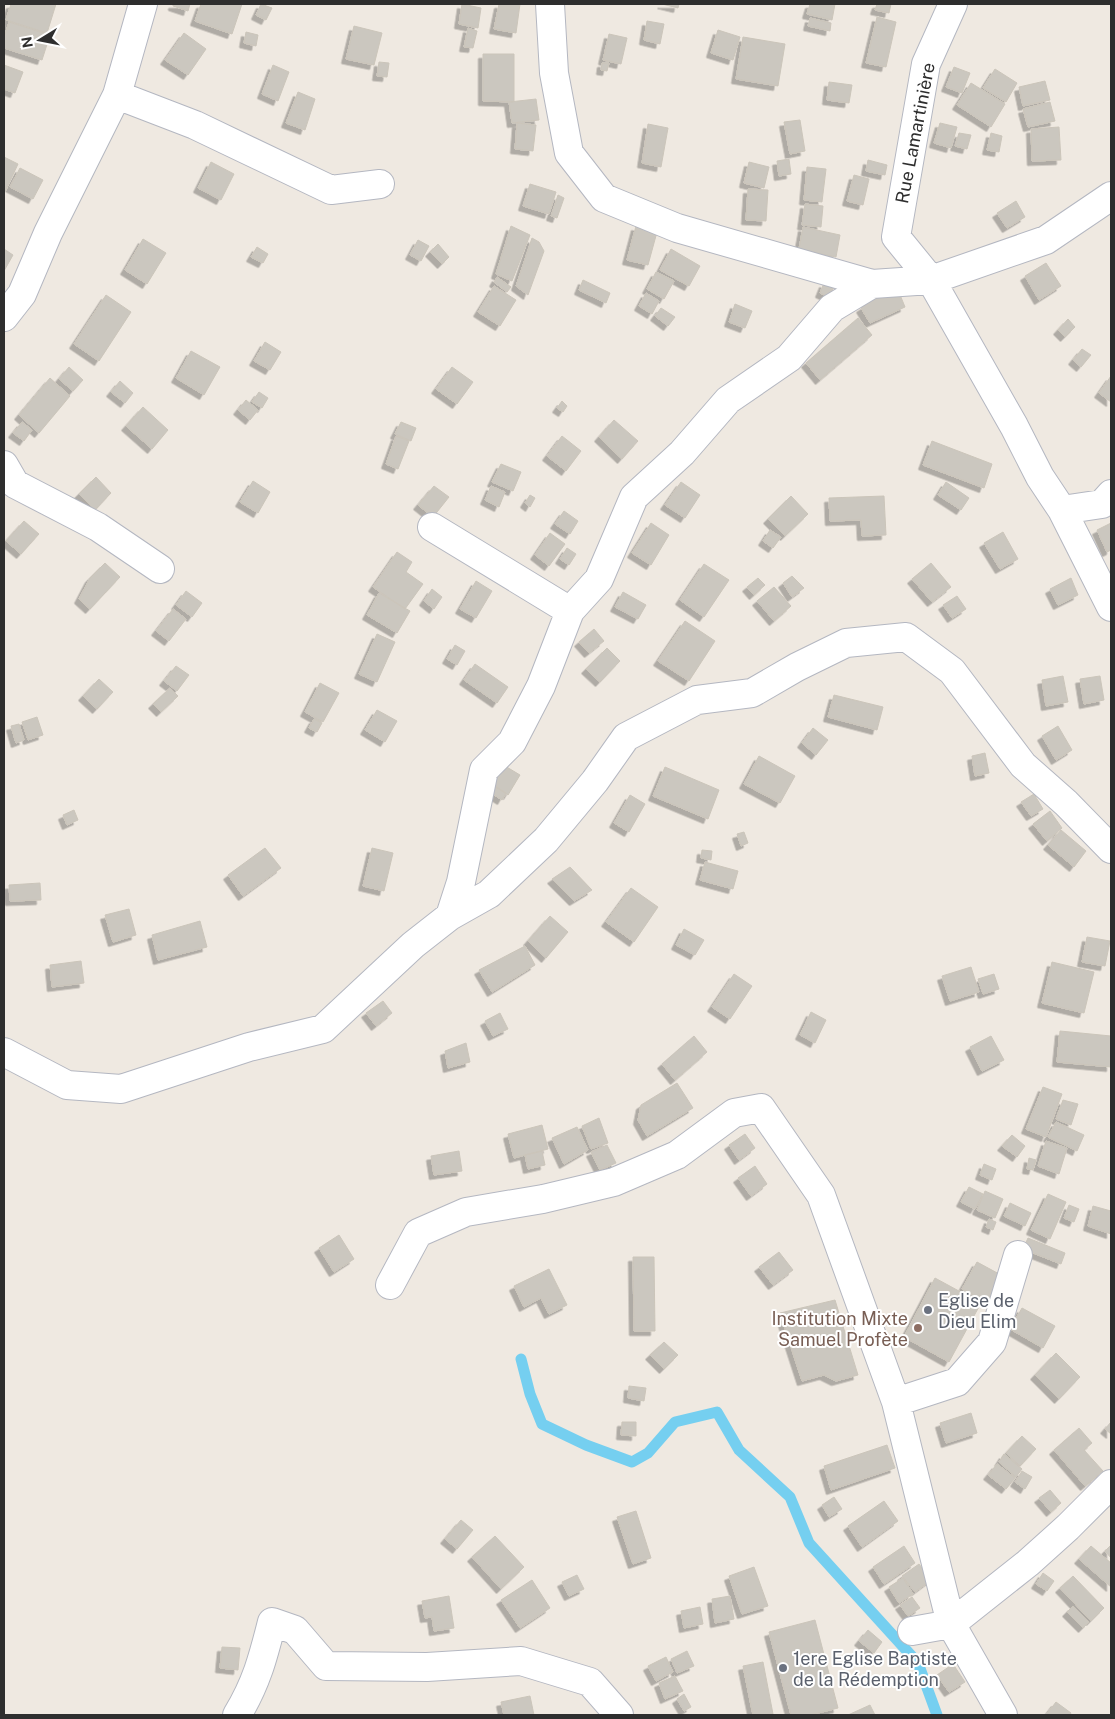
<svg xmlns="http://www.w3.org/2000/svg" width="1115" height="1719" font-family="'Public Sans',sans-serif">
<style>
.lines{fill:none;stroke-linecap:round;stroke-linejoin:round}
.stream{stroke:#75cff0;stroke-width:11}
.building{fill:#cbc7bf;stroke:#cbc5ba;filter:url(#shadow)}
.street-casing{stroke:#b4b7c1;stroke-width:30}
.street{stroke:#fff;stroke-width:28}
.worship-dot{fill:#6b7280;stroke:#fff;stroke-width:2}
.education-dot{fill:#8d6e63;stroke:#fff;stroke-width:2}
.labels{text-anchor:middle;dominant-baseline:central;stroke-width:4;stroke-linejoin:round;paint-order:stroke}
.street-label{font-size:18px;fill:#2e2e2e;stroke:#fff}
.worship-label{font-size:18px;fill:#5b616d;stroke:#fff;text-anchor:start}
.education-label{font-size:18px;fill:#785e54;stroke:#fff;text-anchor:end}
</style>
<defs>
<filter id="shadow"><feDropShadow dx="-4.5" dy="4.5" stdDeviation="0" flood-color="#0004"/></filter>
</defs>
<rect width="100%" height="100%" fill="#efe9e1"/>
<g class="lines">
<!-- stream -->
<path class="stream" d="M521,1359L530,1394L542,1424L586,1445L632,1462L648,1453L675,1422L717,1412L739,1450L790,1497L809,1543L918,1663L937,1715"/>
</g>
<!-- building -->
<path class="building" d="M11,4H56L47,33L6,20Z
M173,4H190L188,11L173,6Z
M201,4H242L232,34L195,21Z
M261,4L272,8L266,20L256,15Z
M462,4L481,8L478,28L459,24Z
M499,4H520L516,33L494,29Z
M662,4H679L678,8Z
M810,4H835L832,20L807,14Z
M877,4H891L889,13L875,10Z
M877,17L896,22L886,67L866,63Z
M810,18L831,23L830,31L808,26Z
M647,21L664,24L660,44L644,40Z
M9,22L50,35L42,60L4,48V37Z
M354,26L382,33L374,65L346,59Z
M468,28L477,31L473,48L464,47Z
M718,30L740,37L733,60L711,53Z
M246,32L258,35L256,46L244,43Z
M184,33L206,49L188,75L165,60Z
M609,34L627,38L621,64L603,60Z
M743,37L785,44L778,86L736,79Z
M483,54H514V102L483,101Z
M379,62L389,63L387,77L377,76Z
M602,63H609L607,71L601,70Z
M4,65L23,72L15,93L4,89Z
M273,65L289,72L278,101L262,94Z
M954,67L970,73L962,93L946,87Z
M995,69L1017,83L1006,102L983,88Z
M1045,81L1050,100L1023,106L1019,87Z
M829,82L852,85L849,103L827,100Z
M971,83L1005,104L991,127L957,105Z
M298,92L315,99L305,130L286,123Z
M536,99L539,120L512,123L509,102Z
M1050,102L1055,121L1028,127L1023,109Z
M800,120L805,151L790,154L784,122Z
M517,123L536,125L533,151L515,149Z
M940,123L957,127L951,148L934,143Z
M648,124L668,128L661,167L642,163Z
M1059,127L1061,160L1032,161L1031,129Z
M959,133L971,135L967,149L955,146Z
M991,133L1002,136L999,152L987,150Z
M4,157L18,164L4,194Z
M789,159L791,174L779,176L777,161Z
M868,160L887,165L885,175L866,171Z
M211,162L234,174L221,200L198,188Z
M749,162L769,167L764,188L744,183Z
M807,167L826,169L822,202L804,200Z
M20,168L43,180L33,199L10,187Z
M854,175L869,179L863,205L847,201Z
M530,184L556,192L549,214L523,206Z
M748,189L768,190L766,221L746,220Z
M558,195L564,198L557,218L551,216Z
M1016,201L1025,217L1007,228L997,213Z
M805,204L823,206L821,227L802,225Z
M511,226L530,235L512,281L496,274Z
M636,226L657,232L648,265L627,260Z
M803,227L840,235L836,257L799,249Z
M532,238L539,242L544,251L528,295L516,286Z
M143,239L166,253L147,284L125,270Z
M418,240L429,246L421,261L410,255Z
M438,244L449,257L442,264L430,252Z
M257,247L268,254L263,263L251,257Z
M4,249L13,255L4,271Z
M671,249L700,266L689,286L660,270Z
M1046,263L1061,286L1039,300L1025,276Z
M656,272L674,281L664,299L647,289Z
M497,277L511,287L507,292L494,282Z
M583,280L610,293L606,303L579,290Z
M824,283L834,287L829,297L820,293Z
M896,285L905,307L870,323L861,308Z
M494,286L516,300L500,326L478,312Z
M646,293L659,301L652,314L639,306Z
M106,295L131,312L99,361L74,344Z
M735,304L752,311L745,328L729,322Z
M661,308L675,317L668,326L655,316Z
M858,318L872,335L820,380L806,363Z
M1068,319L1075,327L1065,337L1058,330Z
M265,342L281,352L270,370L254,361Z
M1082,349L1091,355L1081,367L1073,360Z
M191,351L220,367L204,395L176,378Z
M69,367L83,380L73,391L59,379Z
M452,367L473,382L457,404L436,389Z
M1111,376V402L1099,393Z
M50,378L70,396L39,433L19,415Z
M120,381L133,393L125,403L111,392Z
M259,392L268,398L262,408L252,402Z
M246,400L258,410L250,420L238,410Z
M562,401L567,406L563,412L557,408Z
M143,407L168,430L152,449L126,426Z
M614,420L638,441L622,459L599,437Z
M22,422L32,430L24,441L13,433Z
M401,422L416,428L411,441L395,434Z
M396,436L409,441L398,469L386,464Z
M562,436L581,451L566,471L547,456Z
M932,441L992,464L984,488L923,465Z
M501,464L521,472L513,491L492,482Z
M96,477L111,493L95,510L79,494Z
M253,481L270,492L258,513L240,502Z
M681,482L700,495L685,518L665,505Z
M946,482L969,498L961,510L938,495Z
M434,486L449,497L433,517L418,505Z
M491,486L505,492L499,507L485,500Z
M530,495L535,498L530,507L525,503Z
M791,496L808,514L785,536L768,519Z
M884,496L886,535L862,536L861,520L830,521L829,498Z
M564,511L578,521L570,534L555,524Z
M24,521L39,534L21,554L6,541Z
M651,523L669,535L651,565L632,553Z
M1111,523V550L1107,552L1097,530Z
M770,530L781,537L773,548L763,541Z
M1003,532L1018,559L1000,569L984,543Z
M550,533L565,544L549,566L535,555Z
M567,548L576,554L569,565L560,559Z
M397,552L412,562L406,572L423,584L405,609L373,587Z
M105,563L120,577L90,609L79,599L90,578Z
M931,563L951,587L932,602L912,579Z
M704,564L729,580L704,617L680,600Z
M792,576L804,588L792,597L783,583Z
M758,578L765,585L754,595L747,587Z
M1071,578L1078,595L1058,605L1050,589Z
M476,581L492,591L476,618L460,609Z
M774,587L791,606L774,621L757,601Z
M432,589L442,597L434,609L424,601Z
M186,591L202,603L192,617L176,605Z
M623,592L646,605L638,619L615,607Z
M379,593L410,611L397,633L367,615Z
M957,596L966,609L952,618L943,605Z
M173,609L186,619L169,641L156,631Z
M685,621L715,641L689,681L658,661Z
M594,629L604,641L589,653L579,642Z
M377,634L395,642L377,682L359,674Z
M455,645L465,651L457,665L447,659Z
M607,648L620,661L600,682L586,669Z
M475,664L508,687L497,703L464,680Z
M176,666L189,675L177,691L164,681Z
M1063,676L1068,702L1046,706L1042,680Z
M1100,676L1104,700L1084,704L1080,679Z
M99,679L113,692L97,709L83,696Z
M320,683L339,693L323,722L305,712Z
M170,688L178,696L161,712L153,704Z
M834,695L883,707L877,730L828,717Z
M377,710L397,721L385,742L365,730Z
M37,717L43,735L28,740L22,722Z
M314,719L322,723L317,732L309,728Z
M19,724L24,740L16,743L11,726Z
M1058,726L1072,750L1056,760L1042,736Z
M813,728L828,740L816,755L802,743Z
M985,753L989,773L975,776L972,756Z
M759,756L795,776L780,803L744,784Z
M500,763L520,775L508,795L488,782Z
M665,767L719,790L708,819L653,796Z
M495,786L506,793L502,800L491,793Z
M1034,794L1043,809L1031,816L1021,802Z
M630,795L645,804L629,832L614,823Z
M74,810L78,820L67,825L63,815Z
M1050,811L1062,828L1047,841L1033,824Z
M1061,830L1086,851L1074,867L1048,845Z
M744,832L748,843L741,846L737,834Z
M265,848L281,868L243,896L228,875Z
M372,848L393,853L384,891L363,886Z
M702,850L712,851L711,860L701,858Z
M705,862L738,871L733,889L700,880Z
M570,867L592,890L574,901L552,879Z
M40,883L41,900L10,901L9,885Z
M631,888L658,907L634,942L606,922Z
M129,909L136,935L113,942L105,915Z
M550,916L568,932L546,958L528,941Z
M200,921L207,947L158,960L152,935Z
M684,929L704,940L695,955L676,945Z
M1087,937L1110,941L1105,966L1082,962Z
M525,946L535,965L492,992L479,970Z
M81,961L84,983L52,987L50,965Z
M1052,962L1094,972L1084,1013L1042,1003Z
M971,967L979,992L950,1001L942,976Z
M734,974L752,986L730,1019L712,1007Z
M994,974L999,989L983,994L978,979Z
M383,1001L392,1013L376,1026L366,1013Z
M811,1012L826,1020L815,1043L800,1035Z
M500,1013L508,1029L493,1036L485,1021Z
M1060,1031L1111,1036V1067L1057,1062Z
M694,1036L707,1052L675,1080L662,1064Z
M991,1036L1004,1060L982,1071L970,1047Z
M466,1043L470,1062L448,1068L445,1051Z
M677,1083L693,1108L647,1136L638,1120L641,1105Z
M1043,1087L1062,1094L1046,1137L1026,1129Z
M1063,1100L1078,1104L1071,1125L1056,1119Z
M599,1118L608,1143L591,1149L582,1126Z
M1056,1122L1084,1135L1077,1151L1048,1137Z
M542,1125L548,1149L514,1158L508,1134Z
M577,1127L588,1150L564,1164L552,1138Z
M745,1134L755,1148L739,1160L729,1145Z
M1012,1135L1025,1146L1017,1157L1002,1146Z
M1046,1141L1067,1148L1059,1174L1038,1166Z
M607,1145L616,1163L600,1170L591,1152Z
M459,1151L462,1171L434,1175L431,1156Z
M542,1151L545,1165L528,1169L525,1155Z
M1029,1158L1036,1160L1033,1170L1027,1169Z
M984,1164L996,1169L992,1180L980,1175Z
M755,1166L767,1184L751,1196L738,1178Z
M969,1187L983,1194L975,1209L961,1202Z
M985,1191L1003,1199L995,1218L977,1210Z
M1048,1194L1066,1202L1050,1239L1031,1230Z
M1010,1203L1031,1213L1025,1226L1004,1216Z
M1069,1205L1079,1209L1074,1222L1064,1218Z
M1093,1206L1111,1211V1234L1088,1226Z
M989,1219L996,1222L993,1230L986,1227Z
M339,1235L354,1259L334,1272L319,1248Z
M1028,1238L1065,1253L1061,1264L1023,1249Z
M779,1252L793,1270L773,1285L759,1267Z
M633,1257H654L655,1331H634Z
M977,1262L1001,1275L987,1302L962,1289Z
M549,1269L567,1305L549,1314L541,1298L524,1307L514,1286Z
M935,1278L981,1303L949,1362L904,1337Z
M835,1300L858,1375L836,1381L824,1375L802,1381L780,1313Z
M1022,1308L1055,1326L1043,1348L1010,1329Z
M664,1342L678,1355L664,1369L650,1355Z
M1056,1353L1080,1377L1059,1399L1035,1375Z
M629,1386L646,1388L644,1401L628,1398Z
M971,1413L977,1433L946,1443L940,1423Z
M622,1422H636V1436L621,1435Z
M1111,1422V1434L1105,1429Z
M1079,1428L1092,1443L1084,1450L1103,1471L1085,1486L1054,1450Z
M1022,1436L1036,1449L1020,1466L1006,1453Z
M887,1445L895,1468L831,1490L824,1466Z
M1004,1454L1022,1469L1016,1477L999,1462Z
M997,1464L1015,1478L1006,1489L988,1475Z
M1022,1471L1032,1477L1025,1489L1015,1482Z
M1050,1490L1061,1503L1051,1512L1039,1498Z
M834,1497L842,1509L829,1517L822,1505Z
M884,1501L898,1521L862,1547L848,1526Z
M636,1511L651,1558L633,1564L617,1517Z
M461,1520L473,1530L457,1549L445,1539Z
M495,1536L524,1567L501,1589L472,1557Z
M1111,1545V1558L1105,1551Z
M904,1546L915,1563L884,1584L873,1567Z
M1091,1546L1111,1563V1587L1079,1559Z
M919,1564L931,1580L915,1592L902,1576Z
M754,1567L768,1606L742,1614L729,1576Z
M1043,1573L1054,1581L1047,1591L1036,1584Z
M577,1575L584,1589L569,1596L562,1582Z
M1073,1576L1104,1608L1091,1621L1060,1588Z
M903,1578L913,1594L899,1603L889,1587Z
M532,1580L550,1608L520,1628L501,1600Z
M449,1596L454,1628L434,1631L432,1617L425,1618L422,1601Z
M730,1596L734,1619L715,1623L712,1599Z
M912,1597L920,1608L908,1616L900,1605Z
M1073,1606L1089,1622L1083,1628L1067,1612Z
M700,1607L703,1624L684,1628L681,1611Z
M815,1620L838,1708L810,1715H791L769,1632Z
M868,1630L882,1642L874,1653L859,1641Z
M222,1647L240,1648L238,1670L220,1668Z
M687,1651L694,1666L677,1673L671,1659Z
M666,1657L673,1672L656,1681L648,1666Z
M763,1662L773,1714L753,1715L743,1666Z
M953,1664L965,1682L949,1692L937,1675Z
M675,1676L683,1691L665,1699L659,1683Z
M684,1694L691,1707L684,1711L677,1699Z
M530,1696L534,1715H504L501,1702Z
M1056,1702L1071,1713L1070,1715H1046Z
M870,1705L875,1715H848Z"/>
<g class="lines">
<defs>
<path id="street" d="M550,4L554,73L569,153L604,198L677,228L872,284L931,280L1046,240L1111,196
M953,4L926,64L896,237L931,280L1014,426L1040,477L1062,510L1111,607
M117,95L195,125L331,190L380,184
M4,317L22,294L48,233L117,95L143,4
M4,465L15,484L98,527L160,569
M1062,510L1102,504L1111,494
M432,527L570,611
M450,916L461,882L484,770L512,742L541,686L570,611L599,579L634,497L682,453L728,400L789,358L832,308L872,284
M4,1052L67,1085L121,1089L249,1047L323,1029L413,945L450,916L489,894L546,840L595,781L626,737L697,700L752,693L797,667L846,643L906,637L952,671L1023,765L1066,803L1111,849
M390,1285L418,1233L466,1212L543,1199L614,1182L677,1155L734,1113L761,1108L821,1195L896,1402L951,1624L1003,1715
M896,1402L957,1382L992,1342L1018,1255
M912,1631L951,1624L1028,1563L1068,1527L1111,1484
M237,1715C256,1684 263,1658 272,1622L295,1630L326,1666L427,1667L521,1661L590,1682L619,1715"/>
</defs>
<!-- street casing -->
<use href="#street" class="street-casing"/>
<!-- street -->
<use href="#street" class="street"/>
</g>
<!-- markers -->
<g class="worship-dot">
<circle cx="928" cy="1310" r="5"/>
<circle cx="783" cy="1668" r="5"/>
</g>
<circle class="education-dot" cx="918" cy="1328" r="5"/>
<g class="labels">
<!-- street labels -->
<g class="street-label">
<text transform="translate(915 133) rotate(-79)">Rue Lamartinière</text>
</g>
<!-- worship labels -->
<g class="worship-label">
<text x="938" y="1300">Eglise de<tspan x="938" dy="21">Dieu Elim</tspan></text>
<text x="793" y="1658">1ere Eglise Baptiste<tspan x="793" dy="21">de la Rédemption</tspan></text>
</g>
<!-- education labels -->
<g class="education-label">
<text x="908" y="1318">Institution Mixte<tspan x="908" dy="21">Samuel Profète</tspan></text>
</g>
</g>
<!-- border -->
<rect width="1115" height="1719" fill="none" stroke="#2e2e2e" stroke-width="10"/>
<!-- north arrow -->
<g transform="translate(40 40) rotate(260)" stroke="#ffffff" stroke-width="4" paint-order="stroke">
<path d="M0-4L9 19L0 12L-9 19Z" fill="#2e2e2e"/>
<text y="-8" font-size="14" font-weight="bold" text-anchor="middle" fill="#2e2e2e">N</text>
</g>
</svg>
